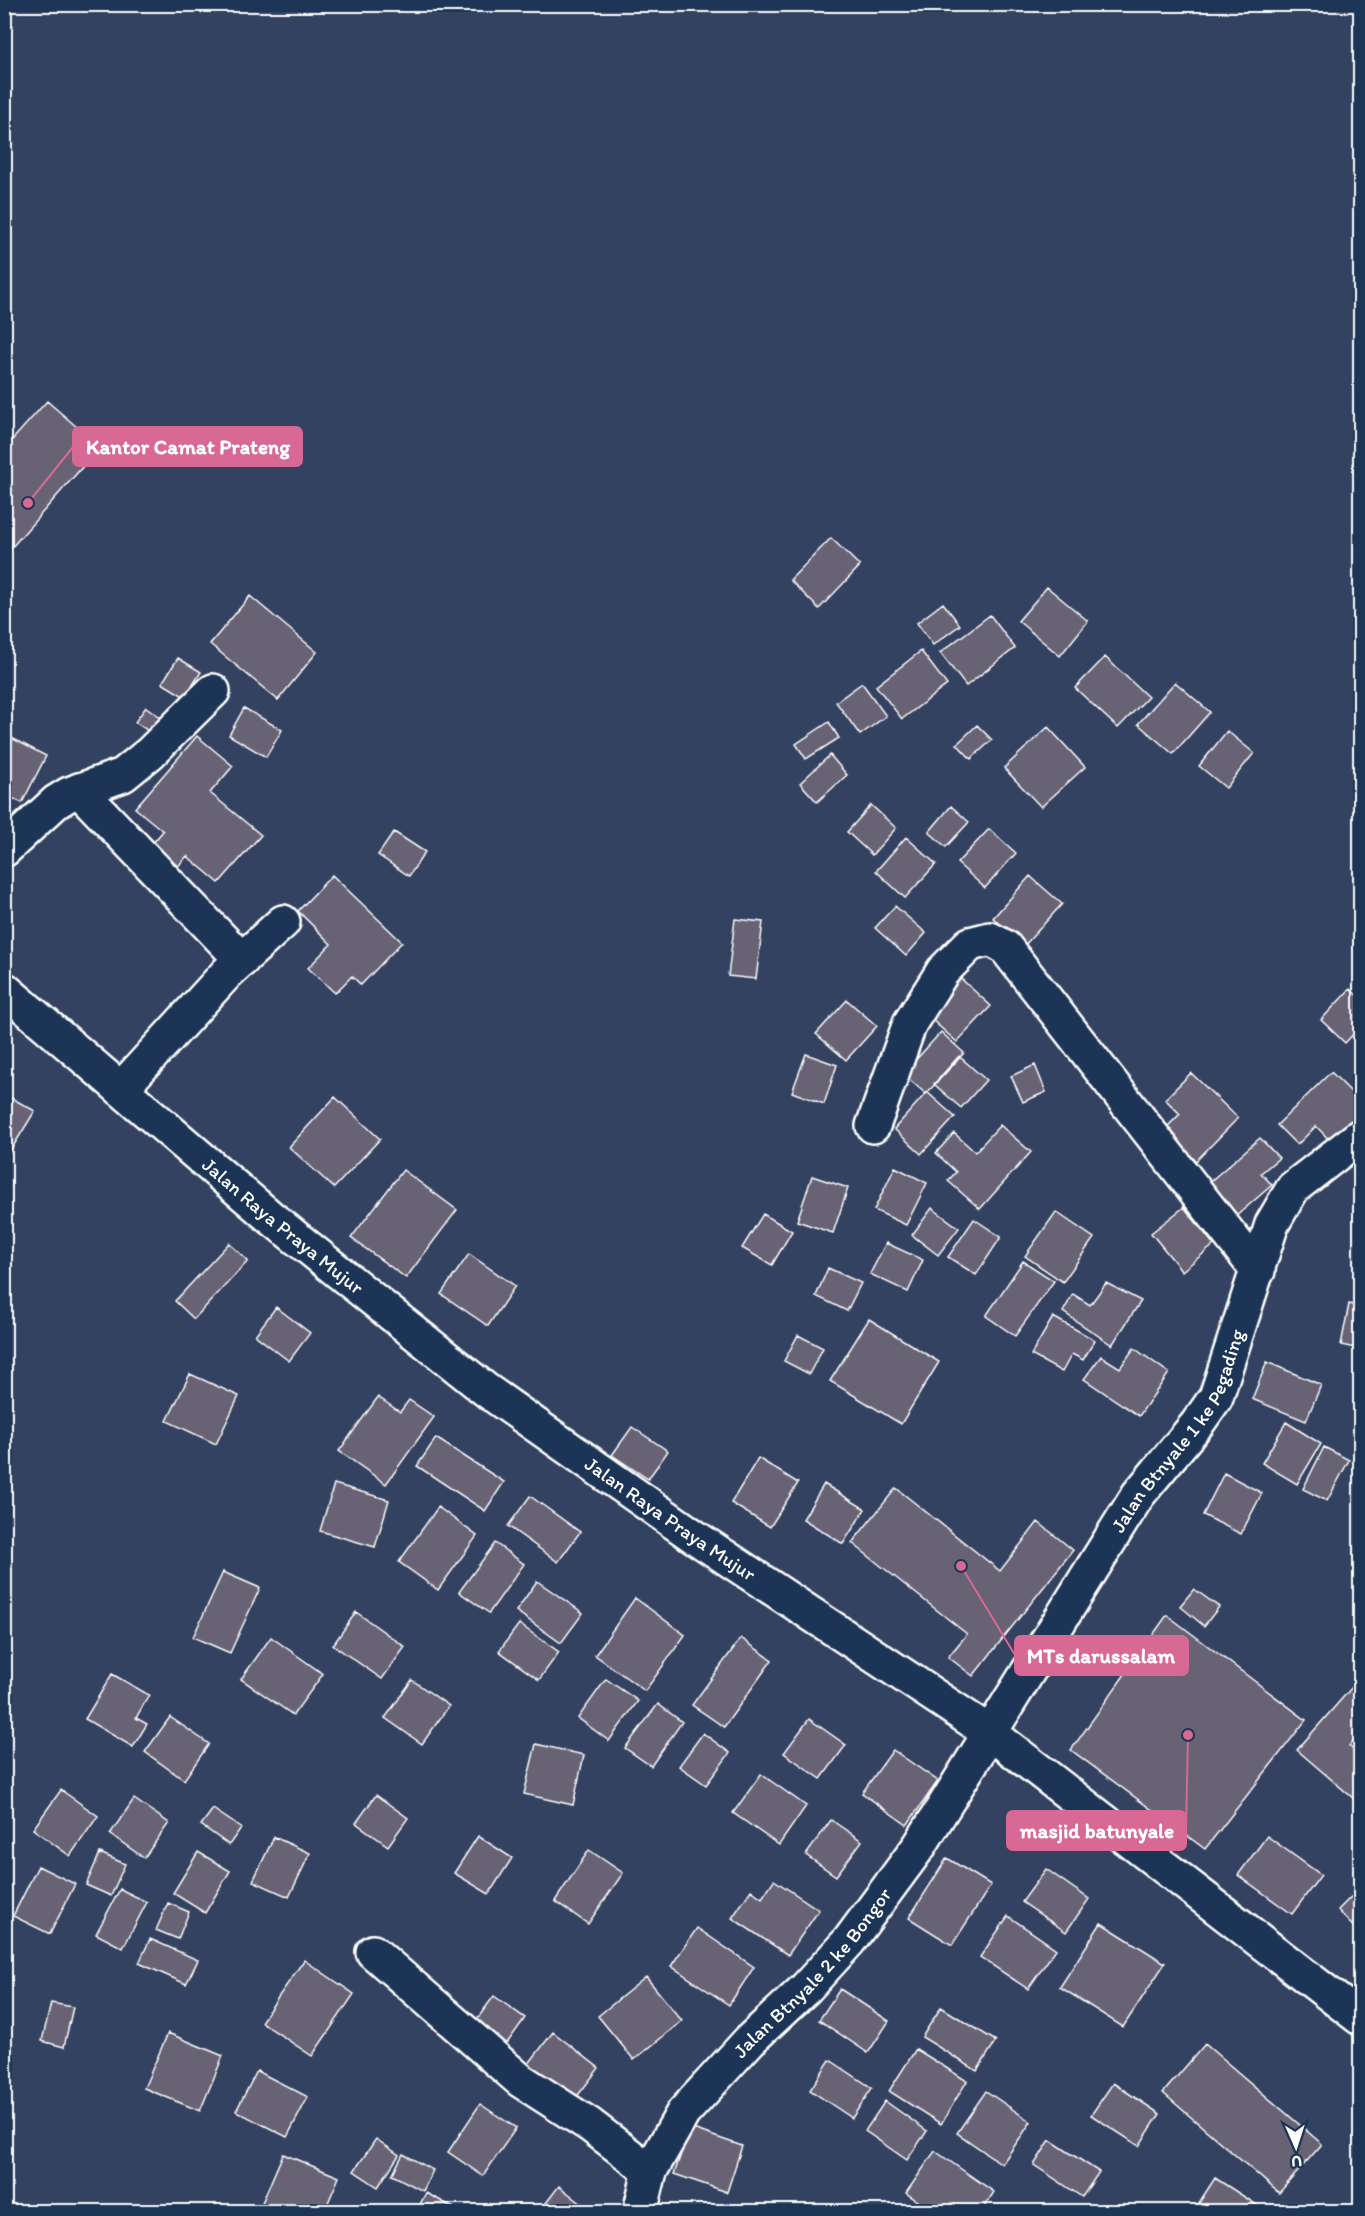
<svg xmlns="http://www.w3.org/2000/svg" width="1365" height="2216" font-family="Itim,sans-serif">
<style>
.building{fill:#676274;stroke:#fff;stroke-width:1.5}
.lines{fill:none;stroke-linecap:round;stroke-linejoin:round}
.minor-casing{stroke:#fff;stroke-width:38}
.major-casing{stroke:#fff;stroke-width:38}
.minor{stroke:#1d3557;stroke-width:33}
.major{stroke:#1d3557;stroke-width:33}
.labels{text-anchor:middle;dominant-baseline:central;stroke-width:4.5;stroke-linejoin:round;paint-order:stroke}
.street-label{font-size:20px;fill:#fff;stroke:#1d3557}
.leader{fill:none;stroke:#d76994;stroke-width:2}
.callout-dot{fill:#d76994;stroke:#1d3557;stroke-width:2}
.callout{fill:#d76994;stroke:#d76994;stroke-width:2}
.callout-label{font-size:21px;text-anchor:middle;font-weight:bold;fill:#fff}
</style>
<rect width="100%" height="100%" fill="#334260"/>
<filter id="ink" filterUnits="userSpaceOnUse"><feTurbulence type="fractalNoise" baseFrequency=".0167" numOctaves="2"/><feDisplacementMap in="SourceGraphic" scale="12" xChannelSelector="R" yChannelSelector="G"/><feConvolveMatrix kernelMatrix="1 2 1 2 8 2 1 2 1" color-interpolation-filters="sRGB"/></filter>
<g filter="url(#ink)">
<!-- building -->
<path class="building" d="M47,401L100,447L4,556V449Z
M831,538L860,566L819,609L790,580Z
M1047,587L1088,621L1060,656L1018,621Z
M250,596L317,652L278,700L210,644Z
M943,603L960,625L933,645L917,623Z
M990,615L1015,648L966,686L940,653Z
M921,651L947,685L902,719L876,686Z
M1105,657L1148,697L1118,728L1075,688Z
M178,658L201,672L185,697L162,683Z
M1175,682L1210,712L1173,754L1138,724Z
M862,683L886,716L860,735L836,702Z
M146,707L169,723L159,738L135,722Z
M244,708L282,730L266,757L229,735Z
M829,722L839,738L806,759L796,744Z
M977,725L992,740L971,759L957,744Z
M1048,727L1085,767L1041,807L1004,768Z
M1227,731L1254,753L1226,788L1199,766Z
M4,734L46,756L22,803L4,794Z
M197,736L233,766L210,793L261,835L219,883L187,856L173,872L147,850L163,831L135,808Z
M830,755L847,775L817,802L800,783Z
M871,805L896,828L872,855L847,832Z
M951,806L969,822L946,847L929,832Z
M989,829L1016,853L985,888L957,863Z
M394,832L425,852L409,876L378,855Z
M906,837L936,864L905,898L876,871Z
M332,875L402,942L361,985L352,976L335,993L308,968L331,944L298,911Z
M1030,876L1062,904L1024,946L993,918Z
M895,906L926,933L906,956L875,928Z
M735,919L763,922L756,979L728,976Z
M958,976L991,1006L957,1042L924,1013Z
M1350,989L1360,998V1027L1345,1043L1321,1020Z
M847,1000L877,1026L846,1060L816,1034Z
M941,1032L964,1053L926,1094L903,1074Z
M806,1054L837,1065L824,1104L792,1092Z
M959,1056L986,1080L961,1108L934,1084Z
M1035,1065L1046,1092L1023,1102L1011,1076Z
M1331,1072L1360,1101V1116L1333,1144L1316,1126L1297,1145L1277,1125Z
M1191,1073L1238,1118L1196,1161L1164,1130L1180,1114L1165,1099Z
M927,1092L955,1117L921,1154L894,1129Z
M4,1094L35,1111L4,1161Z
M335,1097L380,1139L334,1188L289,1147Z
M1000,1125L1031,1152L980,1209L948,1181L956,1172L936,1153L954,1133L975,1152Z
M1260,1138L1279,1158L1261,1173L1272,1185L1235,1217L1206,1185Z
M895,1167L927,1183L906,1225L874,1210Z
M403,1170L457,1210L406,1278L351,1238Z
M812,1176L848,1188L833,1233L797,1221Z
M1184,1207L1214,1245L1182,1271L1151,1233Z
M932,1208L959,1228L938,1255L912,1235Z
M1056,1212L1094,1238L1063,1282L1025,1256Z
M763,1214L792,1231L772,1265L742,1248Z
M974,1219L1001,1237L976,1275L948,1257Z
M229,1243L248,1261L194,1319L175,1301Z
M886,1243L923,1260L908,1292L870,1274Z
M469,1254L515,1286L488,1326L441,1294Z
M1023,1261L1054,1281L1015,1336L986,1316Z
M828,1268L861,1283L847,1311L816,1296Z
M1106,1283L1141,1301L1112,1345L1063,1312L1073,1294L1090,1305Z
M1349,1304L1360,1307V1349L1341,1345Z
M276,1307L310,1333L289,1361L255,1335Z
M1053,1317L1095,1340L1083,1360L1072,1354L1062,1372L1031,1355Z
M869,1319L939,1362L901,1424L830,1381Z
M798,1335L823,1348L809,1374L784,1361Z
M1134,1348L1169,1373L1139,1416L1084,1379L1101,1356L1120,1368Z
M1267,1362L1321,1385L1306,1421L1252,1399Z
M190,1374L239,1396L216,1444L167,1421Z
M378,1397L400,1412L409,1400L434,1417L386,1484L339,1451Z
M1286,1422L1321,1444L1297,1484L1262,1463Z
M632,1427L668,1451L648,1479L612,1455Z
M436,1438L504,1482L485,1511L417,1466Z
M1324,1447L1349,1460L1327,1501L1303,1489Z
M758,1458L798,1483L770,1527L731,1503Z
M1224,1473L1262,1493L1241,1534L1203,1515Z
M334,1484L389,1500L375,1547L320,1531Z
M824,1484L865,1509L843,1544L803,1519Z
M896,1488L1000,1571L1038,1522L1073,1550L973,1676L948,1657L967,1634L852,1543Z
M530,1496L580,1532L558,1562L508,1526Z
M438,1507L477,1536L438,1590L399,1562Z
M495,1543L524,1564L489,1613L459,1592Z
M223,1572L260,1588L230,1653L193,1637Z
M537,1581L583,1613L561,1643L516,1611Z
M1194,1589L1219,1607L1204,1626L1180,1606Z
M635,1598L685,1635L645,1691L595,1655Z
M356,1612L405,1647L382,1679L333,1645Z
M1167,1615L1306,1720L1205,1849L1071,1750Z
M519,1624L559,1652L539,1680L499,1651Z
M271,1637L323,1674L293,1715L241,1679Z
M741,1638L772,1660L724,1727L692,1705Z
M112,1674L149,1695L136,1718L147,1724L133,1747L85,1719Z
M606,1679L638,1701L609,1741L578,1718Z
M412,1680L449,1706L422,1744L385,1718Z
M1353,1686L1360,1692V1733L1349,1746L1360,1756V1804L1297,1750Z
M658,1704L682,1722L651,1766L625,1748Z
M170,1717L209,1744L184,1780L145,1752Z
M809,1719L846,1745L821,1779L784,1753Z
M703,1733L730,1753L706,1785L679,1766Z
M536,1744L584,1755L573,1805L524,1794Z
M893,1750L938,1781L907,1825L862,1793Z
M761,1774L806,1806L779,1845L733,1813Z
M61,1790L98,1816L70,1856L33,1829Z
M376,1795L408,1818L388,1846L356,1823Z
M134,1799L169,1823L144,1858L110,1834Z
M213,1809L241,1828L229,1845L201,1825Z
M831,1820L862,1841L836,1876L806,1855Z
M478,1836L512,1858L489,1894L454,1873Z
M1267,1836L1321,1875L1292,1914L1238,1875Z
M274,1837L310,1853L289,1897L253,1881Z
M589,1850L623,1873L588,1924L555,1901Z
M198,1852L230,1871L205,1913L173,1893Z
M100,1853L125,1864L111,1896L86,1885Z
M947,1858L991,1885L952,1945L909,1918Z
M38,1866L75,1884L50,1934L13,1916Z
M1046,1869L1089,1899L1066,1932L1022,1902Z
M774,1880L819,1910L788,1955L732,1918L751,1890L762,1898Z
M1360,1888V1934L1338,1910Z
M120,1889L147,1902L123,1948L96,1934Z
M168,1903L189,1912L178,1939L156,1930Z
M1008,1916L1056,1949L1028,1989L980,1957Z
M1101,1923L1165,1963L1123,2027L1060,1987Z
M697,1928L754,1967L729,2005L671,1966Z
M150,1939L198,1960L186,1984L139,1963Z
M304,1960L354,1994L312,2056L261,2022Z
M646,1977L682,2021L634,2060L598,2016Z
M840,1989L889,2021L868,2053L819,2020Z
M494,1996L525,2018L505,2046L474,2023Z
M51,2003L73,2007L64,2047L42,2041Z
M941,2007L996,2041L977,2071L922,2037Z
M553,2032L599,2068L575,2099L524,2070Z
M168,2033L223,2056L200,2111L144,2088Z
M1205,2044L1322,2144L1279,2193L1163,2093Z
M916,2049L967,2081L941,2124L889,2091Z
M830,2060L872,2088L852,2118L810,2090Z
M257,2071L308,2097L287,2137L236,2111Z
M1113,2083L1160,2114L1139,2146L1091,2115Z
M986,2091L1031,2122L1002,2164L957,2133Z
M885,2101L927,2131L907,2160L865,2131Z
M480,2104L516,2128L483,2176L448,2152Z
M690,2128L742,2146L727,2192L674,2174Z
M376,2139L399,2155L378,2187L354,2171Z
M1050,2140L1099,2172L1082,2197L1034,2165Z
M935,2151L994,2192L981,2212H934L906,2193Z
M283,2154L339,2177L324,2212H258Z
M403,2154L433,2170L423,2191L392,2175Z
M1215,2178L1268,2212H1193Z
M559,2186L592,2212H539Z
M426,2193L460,2211V2212H416Z"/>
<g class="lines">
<defs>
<g id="minor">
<path d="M79,790L242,960"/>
<path d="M4,850L56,802L69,794L123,775L150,753L213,691"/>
<path d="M121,1089L227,973L283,922"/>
<path d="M873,1126L910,1023L943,971L970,944L990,939L1005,947L1258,1271"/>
<path d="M373,1952L520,2080L590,2125L650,2171"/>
<path id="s1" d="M640,2212L650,2171L683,2113L750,2040L806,1988L849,1941L920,1845L1138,1495L1197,1424L1216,1397L1272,1224L1293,1188L1360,1136"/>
</g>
<g id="major">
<path id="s2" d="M4,989L269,1216L486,1390L695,1537L989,1732L1360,2018"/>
</g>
</defs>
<!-- minor casing -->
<use href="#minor" class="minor-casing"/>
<!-- major casing -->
<use href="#major" class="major-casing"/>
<!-- minor -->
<use href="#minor" class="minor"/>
<!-- major -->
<use href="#major" class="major"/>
</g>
</g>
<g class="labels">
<!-- street labels -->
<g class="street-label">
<text stroke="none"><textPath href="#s2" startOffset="366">Jalan Raya Praya Mujur</textPath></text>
<text stroke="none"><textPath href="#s1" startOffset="957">Jalan Btnyale 1 ke Pegading</textPath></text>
<text stroke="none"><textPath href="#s2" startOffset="852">Jalan Raya Praya Mujur</textPath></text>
<text stroke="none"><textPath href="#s1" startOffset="300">Jalan Btnyale 2 ke Bongor</textPath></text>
</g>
</g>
<!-- callouts -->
<path class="leader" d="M28 503L73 447M961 1566L1015 1655M1188 1735L1186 1830"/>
<g class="callout-dot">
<circle cx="28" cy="503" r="6"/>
<circle cx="961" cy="1566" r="6"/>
<circle cx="1188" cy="1735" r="6"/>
</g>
<g class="callout">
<rect x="73" y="427" width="229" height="39" rx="6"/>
<rect x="1015" y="1636" width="173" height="39" rx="6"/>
<rect x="1007" y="1811" width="179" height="39" rx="6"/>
</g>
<g class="callout-label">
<text x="188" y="454">Kantor Camat Prateng</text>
<text x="1101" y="1663">MTs darussalam</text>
<text x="1097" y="1838">masjid batunyale</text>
</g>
<!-- margin -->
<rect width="1365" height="2216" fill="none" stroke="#1d3557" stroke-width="24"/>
<rect x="12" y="12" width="1341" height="2192" fill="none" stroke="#fff" stroke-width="2" filter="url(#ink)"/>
<!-- north arrow -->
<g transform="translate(1296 2147) rotate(177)" stroke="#1d3557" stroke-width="4.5" paint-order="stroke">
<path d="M0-4.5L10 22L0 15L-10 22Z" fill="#ffffff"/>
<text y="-9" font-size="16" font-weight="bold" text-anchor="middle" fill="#ffffff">U</text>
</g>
</svg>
